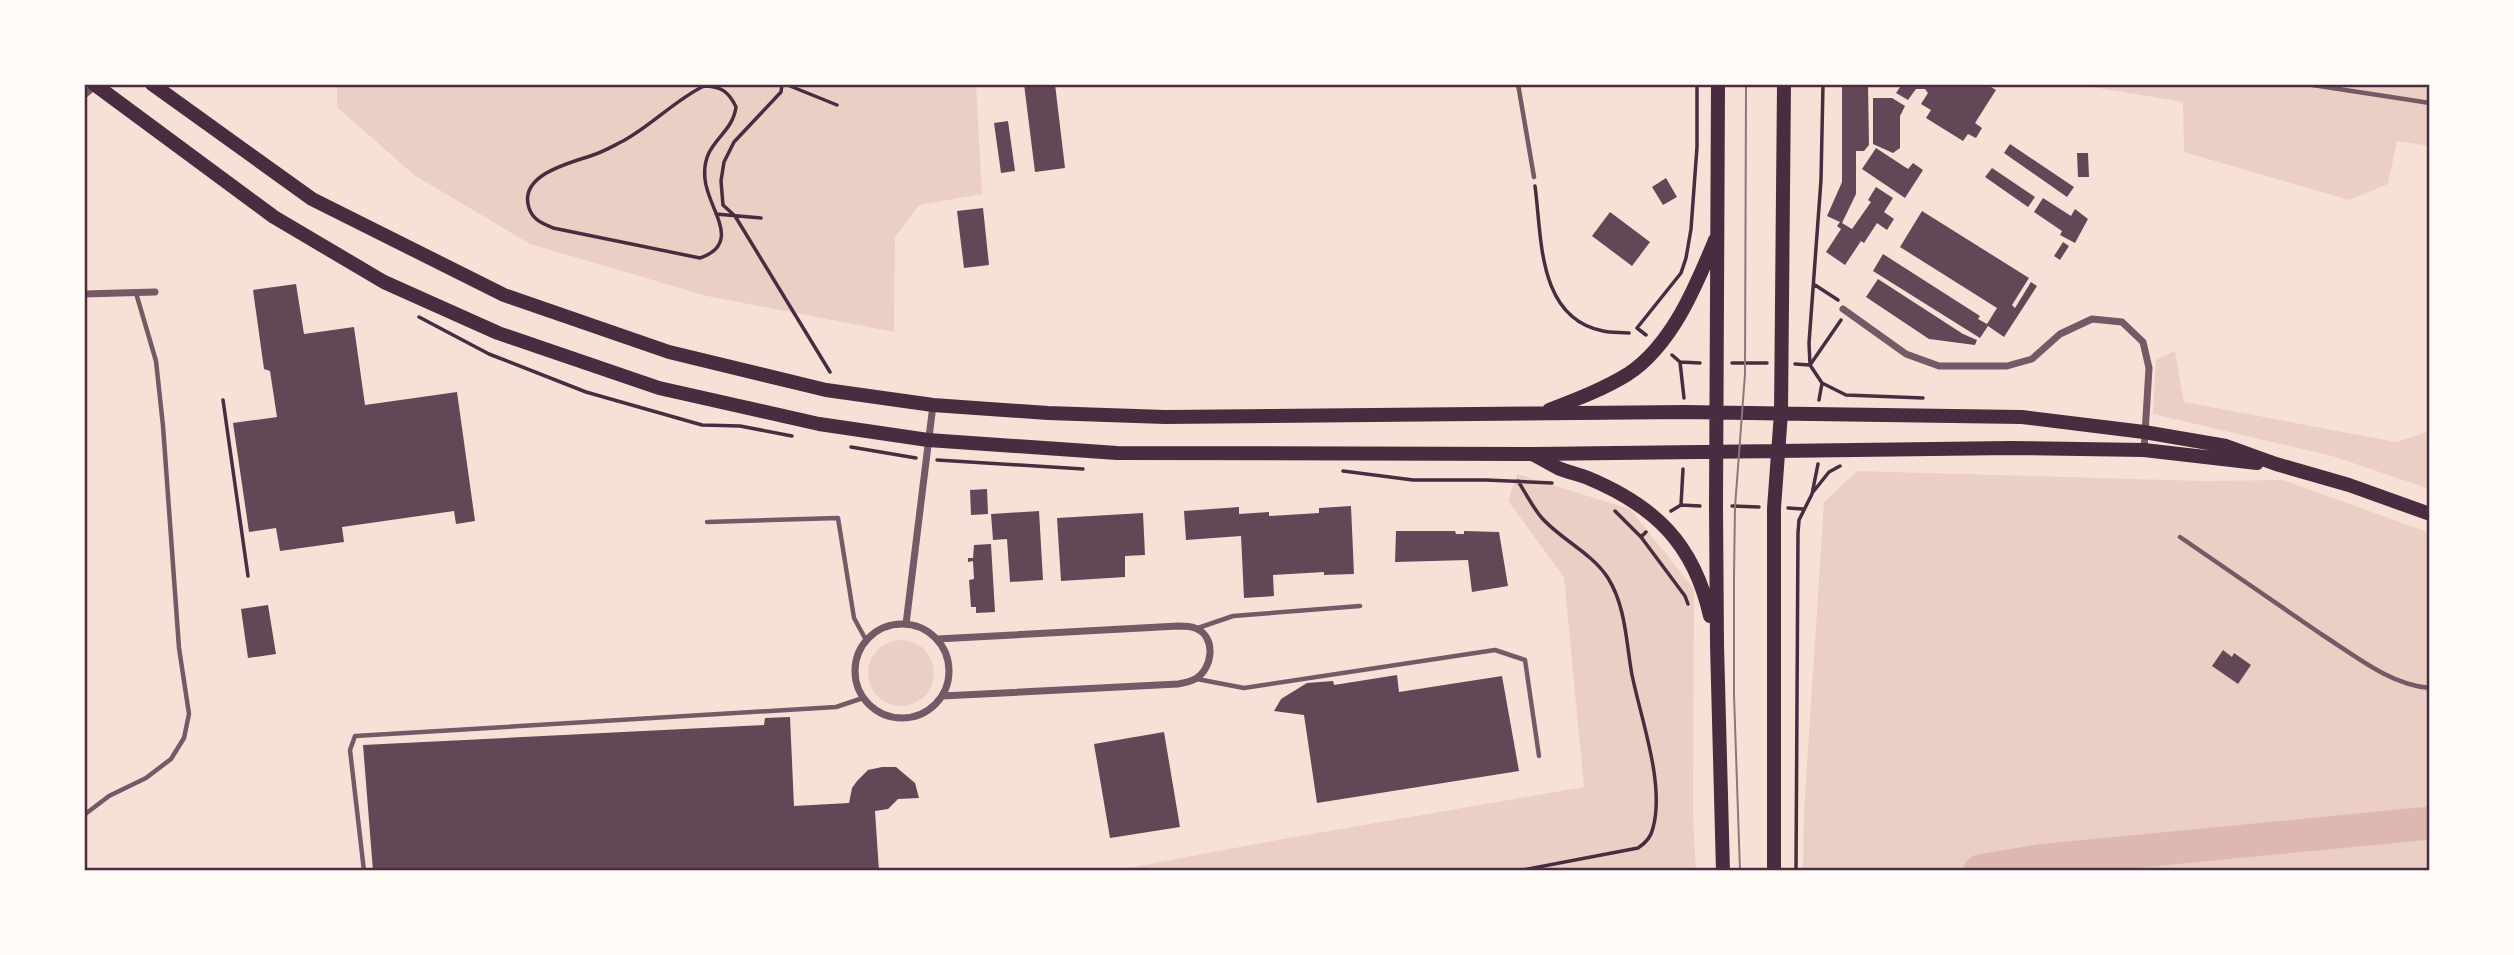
<svg xmlns="http://www.w3.org/2000/svg" width="2514" height="955" font-family="Montserrat,sans-serif">
<style>
.green{fill:#ebcfc5}
.lines{fill:none;stroke-linecap:round;stroke-linejoin:round}
.river{stroke:#dcb8b0;stroke-width:33}
.building{fill:#644757}
.path{stroke:#4a2c40;stroke-width:3.5}
.service{stroke:#755966;stroke-width:4.5}
.minor{stroke:#755966;stroke-width:7}
.primary{stroke:#4a2c40;stroke-width:14}
.tram{stroke:#8f747c;stroke-width:2}
.neatline{fill:none;stroke:#4a2c40;stroke-width:2.5}
</style>
<rect width="100%" height="100%" fill="#f7e1d7"/>
<!-- green -->
<path class="green" d="M343,84H976L982,194L919,205L895,237L894,332L707,296L530,244L414,175L337,107V86Z
M2074,84H2430V146L2397,141L2388,184L2349,200L2184,152L2183,102Z
M2175,351L2184,402L2396,442L2430,431V489L2332,456L2153,414L2156,359Z
M1857,471L2204,481L2283,480L2430,533V871H1803L1804,811L1824,502Z
M1517,474L1630,509L1694,589L1693,814L1696,871H1112L1294,837L1584,787L1564,577L1508,501Z
M868 673a33 33 0 1 1 66 0a33 33 0 1 1-66 0Z"/>
<g class="lines">
<!-- river -->
<path class="river" d="M1980,871L2038,861L2430,823"/>
</g>
<!-- building -->
<path class="building" d="M1024,84H1055L1065,168L1035,172Z
M1842,84H1868L1869,145L1864,151H1856V194L1842,223L1852,229L1871,202L1868,200L1876,187L1893,198L1884,212L1894,219L1887,230L1877,223L1864,243L1861,241L1845,265L1826,252L1841,229L1837,226L1840,222L1827,216L1842,182Z
M1902,84H1968L1971,86L1986,84L1996,90L1975,123L1982,128L1976,138L1968,134L1963,141L1926,118L1931,110L1921,104L1928,93L1925,89H1916L1908,100L1896,93Z
M1873,98H1892L1905,106L1900,116V148L1893,153L1873,144Z
M1008,121L1015,171L1001,173L994,123Z
M2010,144L2074,187L2067,197L2004,153Z
M1876,148L1908,169L1913,163L1923,170L1905,198L1862,169Z
M2077,153H2088L2089,177H2078Z
M1992,168L2035,197L2028,207L1985,177Z
M1666,178L1677,197L1663,205L1652,187Z
M2043,198L2071,216L2075,209L2088,219L2075,243L2060,235L2062,231L2034,212Z
M983,208L989,265L964,268L957,211Z
M1922,211L2029,278L2012,305L2015,308L2031,282L2037,286L2004,337L1988,326L1980,338L1873,271L1883,254L1980,316L1978,319L1987,324L1997,308L1900,247Z
M1610,212L1650,242L1632,266L1592,236Z
M2063,242L2069,246L2060,260L2054,256Z
M1878,279L1963,334L1977,340L1975,345L1929,339L1866,297Z
M296,284L304,334L354,327L365,405L457,392L475,521L456,524L454,511L342,527L344,542L280,551L276,528L249,532L233,423L277,417L270,371L264,369L253,290Z
M987,489L988,514L971,515L970,490Z
M1351,506L1354,574L1324,575V572L1273,575L1274,596L1244,598L1241,536L1186,540L1184,511L1239,507V514L1269,512V516L1319,513V508Z
M1039,511L1043,580L1010,582L1007,539L993,540L991,514Z
M1143,513L1145,555L1125,556V577L1061,581L1057,518Z
M1396,531H1455L1456,534H1464V531L1499,532L1508,586L1472,592L1468,560L1395,562Z
M991,544L995,612L976,613V607H971L969,580L974,579L973,561L968,562V558H973L974,545Z
M268,605L276,654L248,658L241,609Z
M2223,650L2232,657L2234,653L2251,665L2238,684L2212,666Z
M1397,675L1399,692L1502,676L1519,771L1317,803L1304,715L1274,711L1281,699L1307,683L1333,681L1334,685Z
M790,717L794,806L849,803L852,788L857,781L868,770L882,767H896L915,783L919,798L898,799L888,809L875,811L879,871H373L363,745L764,725L765,718Z
M1164,732L1180,827L1110,838L1094,744Z"/>
<g class="lines">
<!-- path -->
<path class="path" d="M782,84L781,92L734,142L724,162L721,181L723,205L735,216L830,372
M785,84L837,105
M704,86C721,86 729,92 736,107C732,137 701,141 705,179C707,208 744,243 700,258L553,228C542,223 533,220 529,208C518,174 571,163 593,155C603,152 613,146 623,141C651,126 675,100 704,86Z
M1535,186C1542,237 1537,318 1603,331C1611,333 1621,332 1629,333
M716,214L761,218
M1815,285L1838,300
M419,317L489,354L586,392L702,425L740,426L792,436
M1646,335L1637,328L1681,273L1686,258L1691,229L1697,147V84
M1672,355L1680,362L1700,363
M1680,362L1684,398
M1732,363H1767
M1795,364L1810,365L1841,320
M1822,383L1846,395L1923,398
M223,400L248,576
M1819,400L1822,383L1810,365L1809,343L1821,180L1823,84
M851,447L916,458
M937,460L1083,469
M1343,471L1413,480H1486L1552,483
M1813,492L1829,472L1840,466
M1681,505L1683,469
M1732,506L1759,507
M1788,508L1803,509
M1615,511L1641,537L1646,532
M1671,511L1681,505L1700,506
M1641,537L1685,596L1688,604
M1517,871L1638,848C1646,843 1651,837 1653,828C1665,784 1641,719 1632,675C1626,642 1626,607 1608,578C1592,553 1560,539 1541,517C1532,506 1525,492 1518,481
M1796,871L1798,533L1799,520L1812,494L1818,464"/>
<!-- service -->
<path class="service" d="M1518,84L1534,177
M2306,84L2430,103
M707,522L838,518L854,618L866,640
M2180,537C2227,569 2274,602 2321,634C2354,655 2390,685 2430,688
M1198,628L1233,616L1360,606
M1197,679L1244,688L1495,650L1525,660L1539,756
M84,815L109,796L146,778L171,759L184,738L189,714L179,648L163,426L156,361L136,293
M364,871L350,750L355,736L836,707L863,698"/>
<!-- minor -->
<path class="minor" d="M84,95L96,85
M84,294L155,292
M1843,309L1906,354L1939,366H2007L2032,359L2060,334L2092,319L2122,322L2143,342L2149,368L2144,450
M855 671a47 47 0 1 1 94 0a47 47 0 1 1-94 0Z
M906,624L933,405
M937,639L1178,626C1183,626 1190,626 1195,628C1217,636 1213,669 1195,679C1190,682 1184,683 1178,684L942,696"/>
<!-- primary -->
<path class="primary" d="M94,84L274,217L384,282L498,333L659,388L819,424L928,440L1117,453L1534,454L2010,448L2144,450L2257,463
M152,84L312,199L504,295L669,352L826,390L933,405L1048,413L1165,417L1685,412L2022,417L2144,432L2226,446L2276,464L2349,485L2430,514
M1718,84L1716,506L1717,645L1723,871
M1549,410C1575,400 1604,389 1628,374C1672,345 1696,286 1715,240
M1534,455C1542,459 1550,464 1558,468C1567,472 1578,474 1588,478C1655,506 1694,544 1710,616
M1774,871V508L1781,413L1784,84"/>
<!-- tram -->
<path class="tram" d="M1740,871L1734,695V577L1735,507L1745,374L1746,84"/>
</g>
<!-- border -->
<rect width="2514" height="955" fill="none" stroke="#fffaf5" stroke-width="172"/>
<rect x="86" y="86" width="2342" height="783" class="neatline"/>
</svg>
